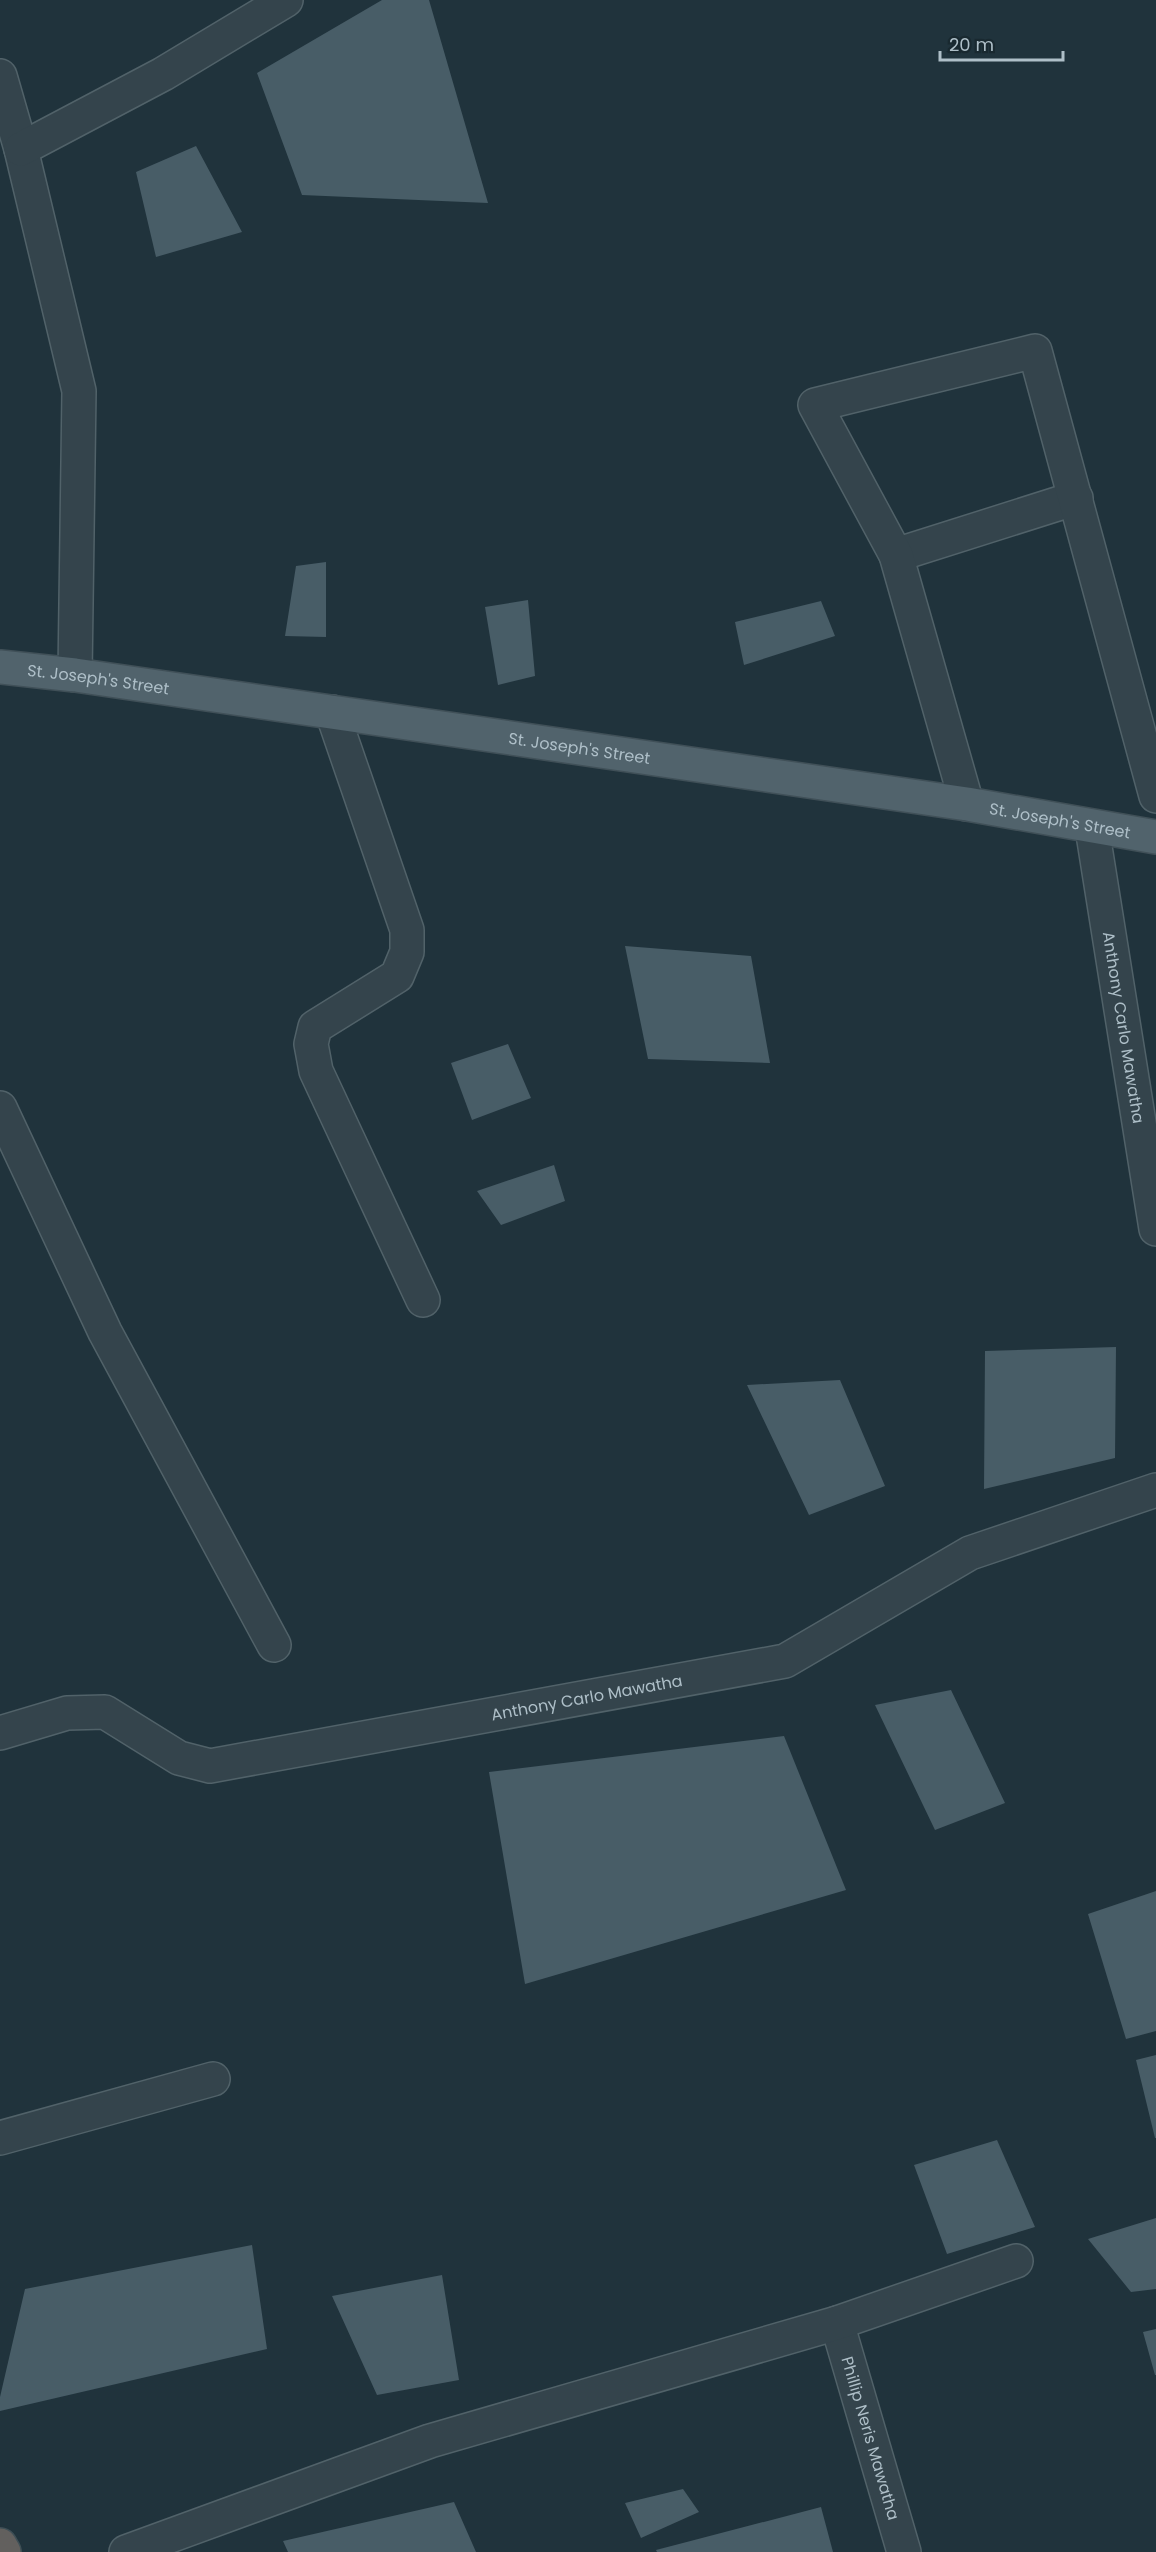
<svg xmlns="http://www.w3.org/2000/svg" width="1156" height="2552" font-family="Poppins,sans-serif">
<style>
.building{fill:#485d67}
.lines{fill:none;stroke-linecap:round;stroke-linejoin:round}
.minor-casing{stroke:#516269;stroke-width:36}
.primary-casing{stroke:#405058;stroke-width:36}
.trunk-casing{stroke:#3e4f56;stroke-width:36}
.minor{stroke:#34444c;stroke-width:33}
.primary{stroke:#51636c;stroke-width:33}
.trunk{stroke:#62605e;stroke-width:33}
.labels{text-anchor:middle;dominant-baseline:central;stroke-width:4.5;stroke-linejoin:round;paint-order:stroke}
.street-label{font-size:16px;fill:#aebfc8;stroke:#192930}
</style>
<rect width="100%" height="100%" fill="#20333c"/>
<!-- building -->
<path class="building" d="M382,0H429L488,203L302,195L257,73Z
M196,146L242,232L156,257L136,172Z
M326,562V637L285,636L296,566Z
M528,600L535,676L498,685L485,607Z
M821,601L835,636L744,665L735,622Z
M625,946L751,956L770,1063L648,1059Z
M508,1044L531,1098L472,1120L451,1063Z
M554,1165L565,1201L501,1225L477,1191Z
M1116,1347L1115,1458L984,1489L985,1351Z
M840,1380L885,1486L809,1515L747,1385Z
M951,1690L1005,1803L935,1830L875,1705Z
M784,1736L846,1890L525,1984L489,1772Z
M1156,1891V2031L1126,2039L1088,1914Z
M1156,2055V2138H1155L1136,2060Z
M997,2140L1035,2227L947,2254L914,2165Z
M1156,2218V2289L1131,2292L1088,2239Z
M252,2245L267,2349L0,2411V2397L25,2289Z
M442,2275L459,2380L377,2395L332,2296Z
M1156,2329V2375H1155L1143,2332Z
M683,2489L699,2512L641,2538L625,2503Z
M454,2502L476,2552H288L283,2541Z
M821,2507L833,2552H657L656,2550Z"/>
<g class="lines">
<defs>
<g id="minor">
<path d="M0,76L21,149L79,391L75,675"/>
<path d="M21,149L163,74L286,0"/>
<path d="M896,555L1076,498"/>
<path d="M332,712L407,930V952L397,976L315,1027L311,1044L316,1071L423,1300"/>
<path d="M967,804L896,555L815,405L1035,351L1156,796"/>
<path id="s1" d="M1092,828L1156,1229"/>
<path d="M0,1108L105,1332L274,1645"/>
<path id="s2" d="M0,1733L67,1713L105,1712L179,1758L210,1766L785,1661L970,1553L1156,1490"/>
<path d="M0,2138L213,2079"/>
<path id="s3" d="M837,2323L904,2552"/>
<path d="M126,2552L430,2441L837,2323L1016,2261"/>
</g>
<g id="primary">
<path id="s4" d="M0,667L75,675L967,804L1156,837"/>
</g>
<path id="trunk" d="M0,2545L4,2552"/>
</defs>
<!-- minor casing -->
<use href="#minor" class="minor-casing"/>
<!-- primary casing -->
<use href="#primary" class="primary-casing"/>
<!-- trunk casing -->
<use href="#trunk" class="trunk-casing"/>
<!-- minor -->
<use href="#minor" class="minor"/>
<!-- primary -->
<use href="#primary" class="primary"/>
<!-- trunk -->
<use href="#trunk" class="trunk"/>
</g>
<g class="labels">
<!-- street labels -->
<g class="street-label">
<text stroke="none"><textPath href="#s4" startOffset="99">St. Joseph's Street</textPath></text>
<text stroke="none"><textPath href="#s4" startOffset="585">St. Joseph's Street</textPath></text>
<text stroke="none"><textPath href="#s4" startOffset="1071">St. Joseph's Street</textPath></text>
<text stroke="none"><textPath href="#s1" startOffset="202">Anthony Carlo Mawatha</textPath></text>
<text stroke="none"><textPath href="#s2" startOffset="610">Anthony Carlo Mawatha</textPath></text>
<text stroke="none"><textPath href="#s3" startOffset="120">Phillip Neris Mawatha</textPath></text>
</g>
</g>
<!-- scale -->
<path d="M940 51v9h123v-9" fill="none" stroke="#aebfc8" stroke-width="3"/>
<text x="949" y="51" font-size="18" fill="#aebfc8" stroke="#192930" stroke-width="4.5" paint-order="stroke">20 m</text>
</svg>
